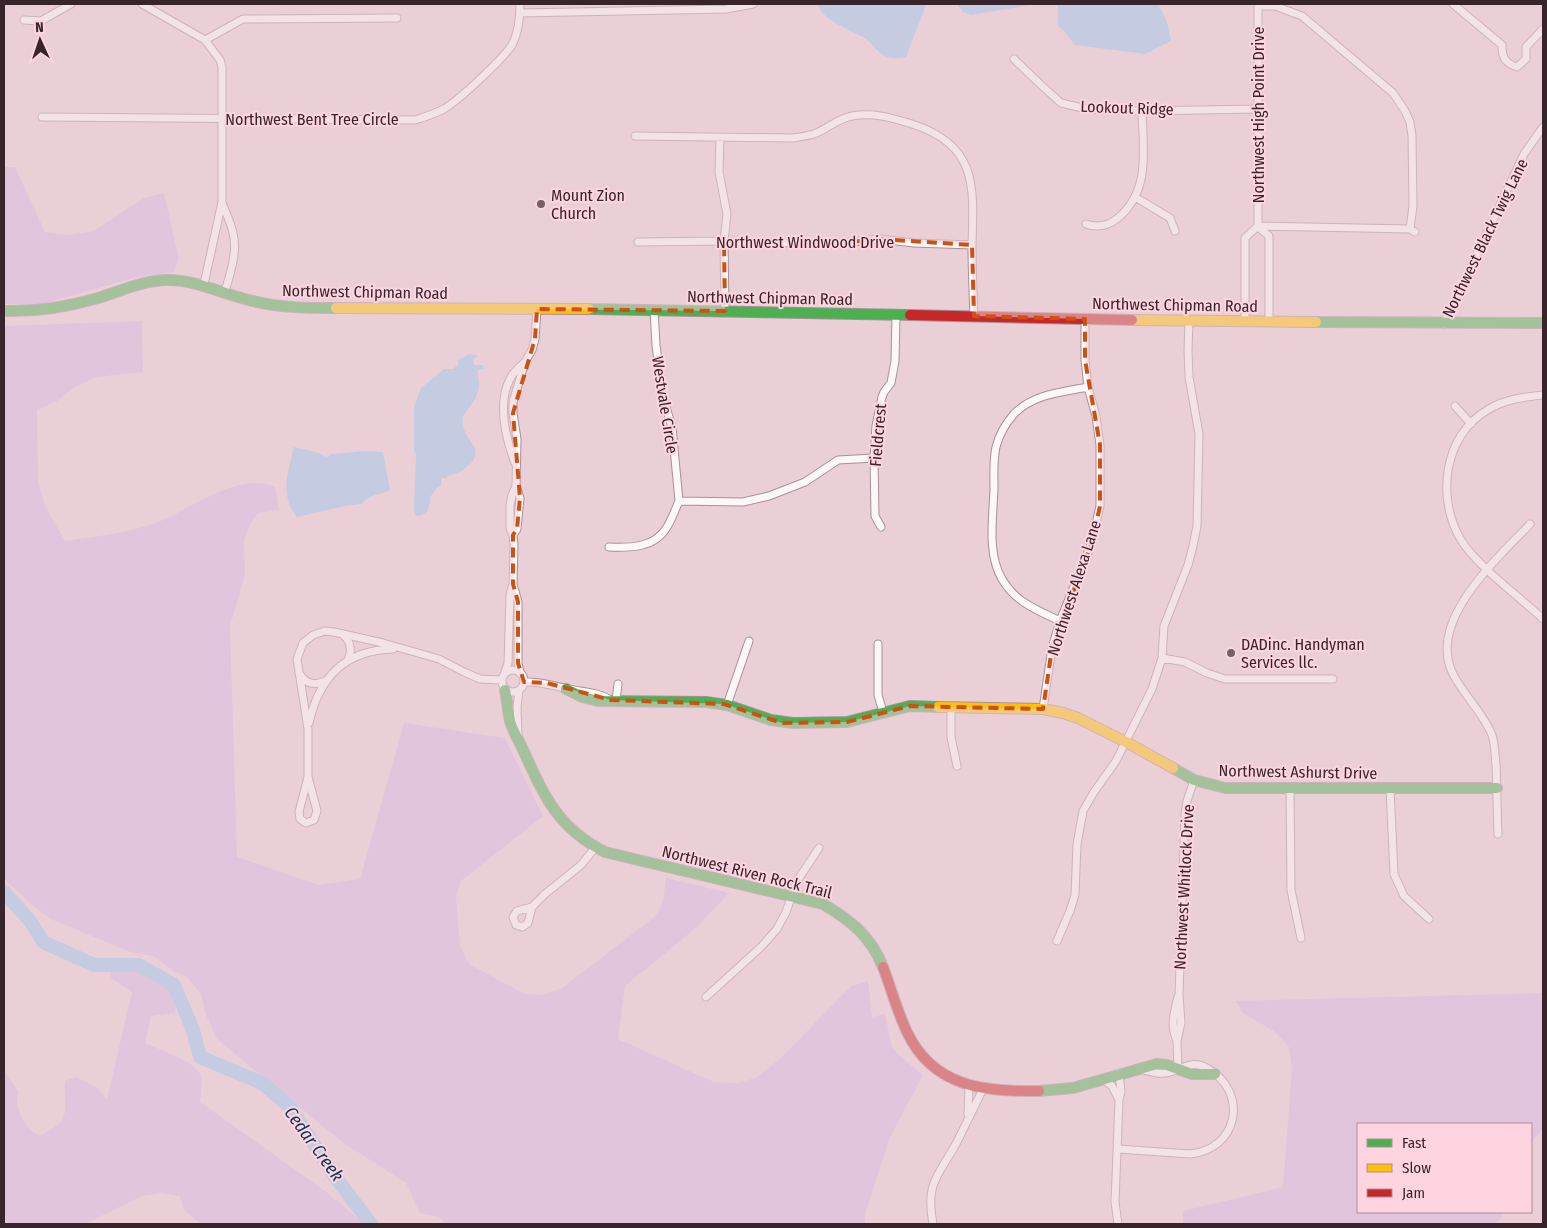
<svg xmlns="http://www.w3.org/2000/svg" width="1547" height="1228" font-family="'Fira Sans Condensed',sans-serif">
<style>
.green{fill:#d2b9e5}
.water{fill:#97c7ed}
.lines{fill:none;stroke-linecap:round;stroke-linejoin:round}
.stream{stroke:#97c7ed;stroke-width:2.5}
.river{stroke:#97c7ed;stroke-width:14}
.street-casing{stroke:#a79198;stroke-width:9}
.fast-casing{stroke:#a79198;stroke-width:12}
.slow-casing{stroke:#a79198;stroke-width:12}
.jam-casing{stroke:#a79198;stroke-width:12}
.street{stroke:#fcf8f9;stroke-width:7}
.fast{stroke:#4caf50;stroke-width:10}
.slow{stroke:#ffc107;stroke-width:10}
.jam{stroke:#c62828;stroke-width:10}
.marked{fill:none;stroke:#ce5111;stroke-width:4;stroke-dasharray:10 6;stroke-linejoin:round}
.poi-dot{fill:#776067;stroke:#fed4e0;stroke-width:2}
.labels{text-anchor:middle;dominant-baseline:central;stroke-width:4;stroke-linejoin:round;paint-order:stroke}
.street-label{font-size:16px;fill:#38252b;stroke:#fed4e0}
.poi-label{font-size:16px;fill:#38252b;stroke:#fed4e0;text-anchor:start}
.water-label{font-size:18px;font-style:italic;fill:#083751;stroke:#fed4e0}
</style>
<rect width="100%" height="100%" fill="#ebcfd7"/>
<!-- green -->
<path class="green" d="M4,167H15L45,232L67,235L94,231L144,198L164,193L179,259L173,272L137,277L43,304H4Z
M142,321L143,372L97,377L76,386L57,401L37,410L38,482L46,508L65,541C98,536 132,533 163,520C191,507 228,481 260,483C265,483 270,485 275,487L279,510L258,513L250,524L244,540L245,575L230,626L237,857L319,885L360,879L404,723L505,738L543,816L461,881L456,896L460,945L469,964L525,994L543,995L562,988L657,915L663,902L666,878L729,893L697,927L625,986L618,1039L714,1082L738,1083L755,1078L779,1060L851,986L868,981L872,1017L885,1014L892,1047L900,1056L923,1075L890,1137L865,1214V1224H446L439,1217L420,1213L406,1183L342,1142L217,1039L206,1015L201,994L187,977L173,971L153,956L130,952L51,919L32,905L4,879V326Z
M110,968C118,968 129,967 137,969C158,974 177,991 175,1013L151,1016L145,1043C159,1050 194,1060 200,1074C203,1083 201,1093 200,1102L329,1194L364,1224H201L185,1211L179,1196L161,1193L142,1196L85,1224H4V1071L18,1091L17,1105L22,1118L29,1129L39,1136C74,1119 63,1113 65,1081L76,1077L95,1086L107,1099L132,992L111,978Z
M1543,993V1129L1531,1143V1124H1358V1212H1503L1501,1218L1494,1224H1183V1211L1283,1187L1292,1069L1289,1047L1275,1032L1242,1012L1236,1001Z"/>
<!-- water -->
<path class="water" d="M818,4H925V8L906,57C900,58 892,59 887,57C877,53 872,42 863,37C851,31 819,18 818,4Z
M957,4H1037L971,15L963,12Z
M1058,4H1158L1167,21L1171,41L1145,54L1075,45L1063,30L1058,26Z
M470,354L477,355V357L473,359L474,365H483L484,369L478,370C477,376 480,381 479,387C478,397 469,408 463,416C459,441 487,444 470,465C465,466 465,470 460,472C454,475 450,473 446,478H442L441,480V486L437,488L430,497C431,506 427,516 417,516L415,515L414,509L416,454L414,451V407L421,388L444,369H453L458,365V360Z
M294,447L319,453L327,457L331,454L364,451L383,452L390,490C380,495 369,494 362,504L345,506L297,517C279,496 288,471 294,447Z"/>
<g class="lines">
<!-- stream -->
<path class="stream" d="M815,4H818"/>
<!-- river -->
<path class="river" d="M4,892L31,922L43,942L94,965H139L174,985L193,1030L200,1057L262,1083L290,1107L336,1178L371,1224"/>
<defs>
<path id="street" d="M142,4L205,40L220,60L222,67V202L204,284
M1453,4L1502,45C1502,58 1505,63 1517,67L1526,59V47L1543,29
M1258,6H1275L1302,16L1393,93L1405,111L1410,122L1412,136L1413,206L1410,229L1415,232
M520,13L726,9L753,4
M24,20L41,21L71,4
M205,40L243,19L397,18
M1014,59L1040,84L1061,103L1087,109L1142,111L1258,109
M42,117L415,120C425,117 434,114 444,109C459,100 502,60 512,45C519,32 520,18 520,4
M635,136L792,138C799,137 807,136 814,134C827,129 839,118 852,116C873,112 892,118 912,124C977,145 974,185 972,244C972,268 973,292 974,316
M720,137L719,172L727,214L724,241L725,311
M1135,197L1170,218L1175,231
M222,203C226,213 231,223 233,233C238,253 230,273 225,292
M1086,224C1097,228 1108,226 1118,218C1151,190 1143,150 1142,111
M1258,226L1410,229
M1258,227L1269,236V322
M638,242L724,241L831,244L879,239L914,243L972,245
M654,309L656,345L662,394L672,427L679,501
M1245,322V238L1258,226V4
M1444,324L1524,154L1543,127
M1543,395C1524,397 1506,399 1489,409C1443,435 1436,498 1461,540C1477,566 1520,597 1543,619
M1455,406L1471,424
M515,463C506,439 497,403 510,379C513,372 519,367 525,362
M679,501L743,502L769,496L805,482L838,460L874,458
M881,527L875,516L874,458L876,426L882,397L884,392L891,383L895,361L896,316
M513,535L517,529L520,498L516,486L517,439L513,413V402L525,362L532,350L535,339L537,309
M609,547C630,548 655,548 667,527C672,519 675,510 679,501
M513,584L518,602V663L520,673
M1060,621C1037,610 1015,602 1002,579C987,554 993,518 994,489C994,475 993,461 996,447C999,435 1006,423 1014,414C1033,394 1063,392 1088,387
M342,634C351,641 352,651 348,660
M878,644V695L883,712
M1162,658L1185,662L1207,673L1225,679H1333
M502 681a11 11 0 1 1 22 0a11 11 0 1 1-22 0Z
M505,672L508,663L510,595L513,584L514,545L513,535L510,528V506L512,495L516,486
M299,673C305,684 315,686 325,681
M524,682C539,681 550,685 564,688C580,692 596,691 611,700
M616,700L618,684
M727,705L749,641
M951,707V737L957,766
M1043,709L1052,648L1060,621L1092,542L1100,506V445L1096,416L1088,387L1085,360V319
M309,723C319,677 345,650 393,649
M518,738L517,707L519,690
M308,777L317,811L314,820L306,823L300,819L299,812L308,777V729L297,659L303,643L313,635L325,631L334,632L383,643L439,659L464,672L480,679L501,680
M1290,789L1291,890L1301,938
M1390,789L1394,874L1404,896L1429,919
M1498,834C1497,811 1497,788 1496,765C1495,755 1495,744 1492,735C1483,712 1464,696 1453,674C1426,621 1498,558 1530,524
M532,907L528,923L522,927L516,925L513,917L517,911L532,907L545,894L581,865L595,848
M1057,941L1070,911L1075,895L1077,844L1083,811L1094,792L1116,761L1152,689L1162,658L1164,626L1188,565L1193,546L1197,526L1199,434L1189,377L1188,351L1189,321
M706,997L762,946L777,929L786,912L797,881L819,848
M1177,1041C1170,1026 1174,1012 1178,997
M1178,1069L1177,1041L1181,1023L1179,995L1185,814L1187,801L1194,780
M1103,1079L1112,1086L1119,1100
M968,1114L969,1087
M1118,1149L1190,1154C1239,1149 1249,1092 1207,1068C1192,1060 1184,1068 1171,1072C1161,1075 1150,1072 1140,1069
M933,1224C925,1181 939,1176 957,1142C966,1124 974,1107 983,1089
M1118,1224L1115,1202L1119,1100L1121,1092L1119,1073"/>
<path id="fast" d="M589,309L910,315
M4,311C37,312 67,307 98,298C121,291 144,280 168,280C198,280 224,295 253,301C280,308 309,308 336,308
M1316,322L1543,323
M566,689L582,697L598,701L706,702L727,705L771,720L793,723L847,722L910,706L938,707
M505,690C507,700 508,711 510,721C513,732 520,742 524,752C545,798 559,829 605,852L823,904C850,920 871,936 883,967
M1173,768L1194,780L1225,788H1497
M1039,1091L1073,1088L1157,1064L1167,1065L1192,1074H1215"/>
<path id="slow" d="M336,308L589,309
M1132,320L1316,322
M938,707L1043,709L1063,713L1078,718L1126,742L1173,768"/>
<path id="jam" d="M910,315L1132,320
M883,967C891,988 897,1011 907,1032C933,1087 984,1092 1039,1091"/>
</defs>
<!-- street casing -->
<use href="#street" class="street-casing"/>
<!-- fast casing -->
<use href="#fast" class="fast-casing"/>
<!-- slow casing -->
<use href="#slow" class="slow-casing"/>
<!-- jam casing -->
<use href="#jam" class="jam-casing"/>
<!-- street -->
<use href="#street" class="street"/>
<!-- fast -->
<use href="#fast" class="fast"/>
<!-- slow -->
<use href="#slow" class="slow"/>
<!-- jam -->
<use href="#jam" class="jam"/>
</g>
<!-- marked area -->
<path d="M0 0H1547V1228H0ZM879,239L972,245L974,316L1085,319V360L1100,445V506L1092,542L1052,648L1043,709L910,706L847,722L782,723L724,704L611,700L547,683L524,682L518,663V602L513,584V535L517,529L520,498L513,413L535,339L537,309L725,311L724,241L831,244Z" fill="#ebcfd7" fill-opacity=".55" fill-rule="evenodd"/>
<path class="marked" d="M879,239L972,245L974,316L1085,319V360L1100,445V506L1092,542L1052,648L1043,709L910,706L847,722L782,723L724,704L611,700L547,683L524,682L518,663V602L513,584V535L517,529L520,498L513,413L535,339L537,309L725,311L724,241L831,244Z"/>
<!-- markers -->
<g class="poi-dot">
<circle cx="541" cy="204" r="5"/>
<circle cx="1231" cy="653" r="5"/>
</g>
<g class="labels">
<!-- street labels -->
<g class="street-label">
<text transform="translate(1127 108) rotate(2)">Lookout Ridge</text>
<text transform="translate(1258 115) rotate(-90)">Northwest High Point Drive</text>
<text x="312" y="119">Northwest Bent Tree Circle</text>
<text transform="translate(1485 238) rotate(-64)">Northwest Black Twig Lane</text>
<text x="805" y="242">Northwest Windwood Drive</text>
<text transform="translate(365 292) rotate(1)">Northwest Chipman Road</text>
<text transform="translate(770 298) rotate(1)">Northwest Chipman Road</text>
<text transform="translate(1175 305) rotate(1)">Northwest Chipman Road</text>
<text transform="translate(665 405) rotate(81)">Westvale Circle</text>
<text transform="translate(878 435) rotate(-85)">Fieldcrest</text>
<text transform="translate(1074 588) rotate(-72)">Northwest Alexa Lane</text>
<text transform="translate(1298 772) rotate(1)">Northwest Ashurst Drive</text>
<text transform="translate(747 872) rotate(14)">Northwest Riven Rock Trail</text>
<text transform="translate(1184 887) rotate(-87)">Northwest Whitlock Drive</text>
</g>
<!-- poi labels -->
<g class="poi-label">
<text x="551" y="195">Mount Zion<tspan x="551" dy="18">Church</tspan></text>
<text x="1241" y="644">DADinc. Handyman<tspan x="1241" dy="18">Services llc.</tspan></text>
</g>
<!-- water labels -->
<g class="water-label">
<text transform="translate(314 1144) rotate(54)">Cedar Creek</text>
</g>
</g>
<!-- border -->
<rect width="1547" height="1228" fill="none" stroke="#38252b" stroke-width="10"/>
<!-- legend -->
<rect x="1357" y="1123" width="175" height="90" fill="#fed4e0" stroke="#af8e98"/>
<rect x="1367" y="1139" width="25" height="8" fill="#4caf50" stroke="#af8e98"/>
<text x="1402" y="1148" font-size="15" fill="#38252b">Fast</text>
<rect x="1367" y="1164" width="25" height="8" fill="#ffc107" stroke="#af8e98"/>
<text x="1402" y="1173" font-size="15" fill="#38252b">Slow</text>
<rect x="1367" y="1189" width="25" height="8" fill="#c62828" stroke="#af8e98"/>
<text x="1402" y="1198" font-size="15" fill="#38252b">Jam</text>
<!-- north arrow -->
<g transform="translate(40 40) rotate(357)" stroke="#fed4e0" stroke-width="4" paint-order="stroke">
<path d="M0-4L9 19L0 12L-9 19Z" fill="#38252b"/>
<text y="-8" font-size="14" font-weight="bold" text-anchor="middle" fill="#38252b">N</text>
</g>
</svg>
